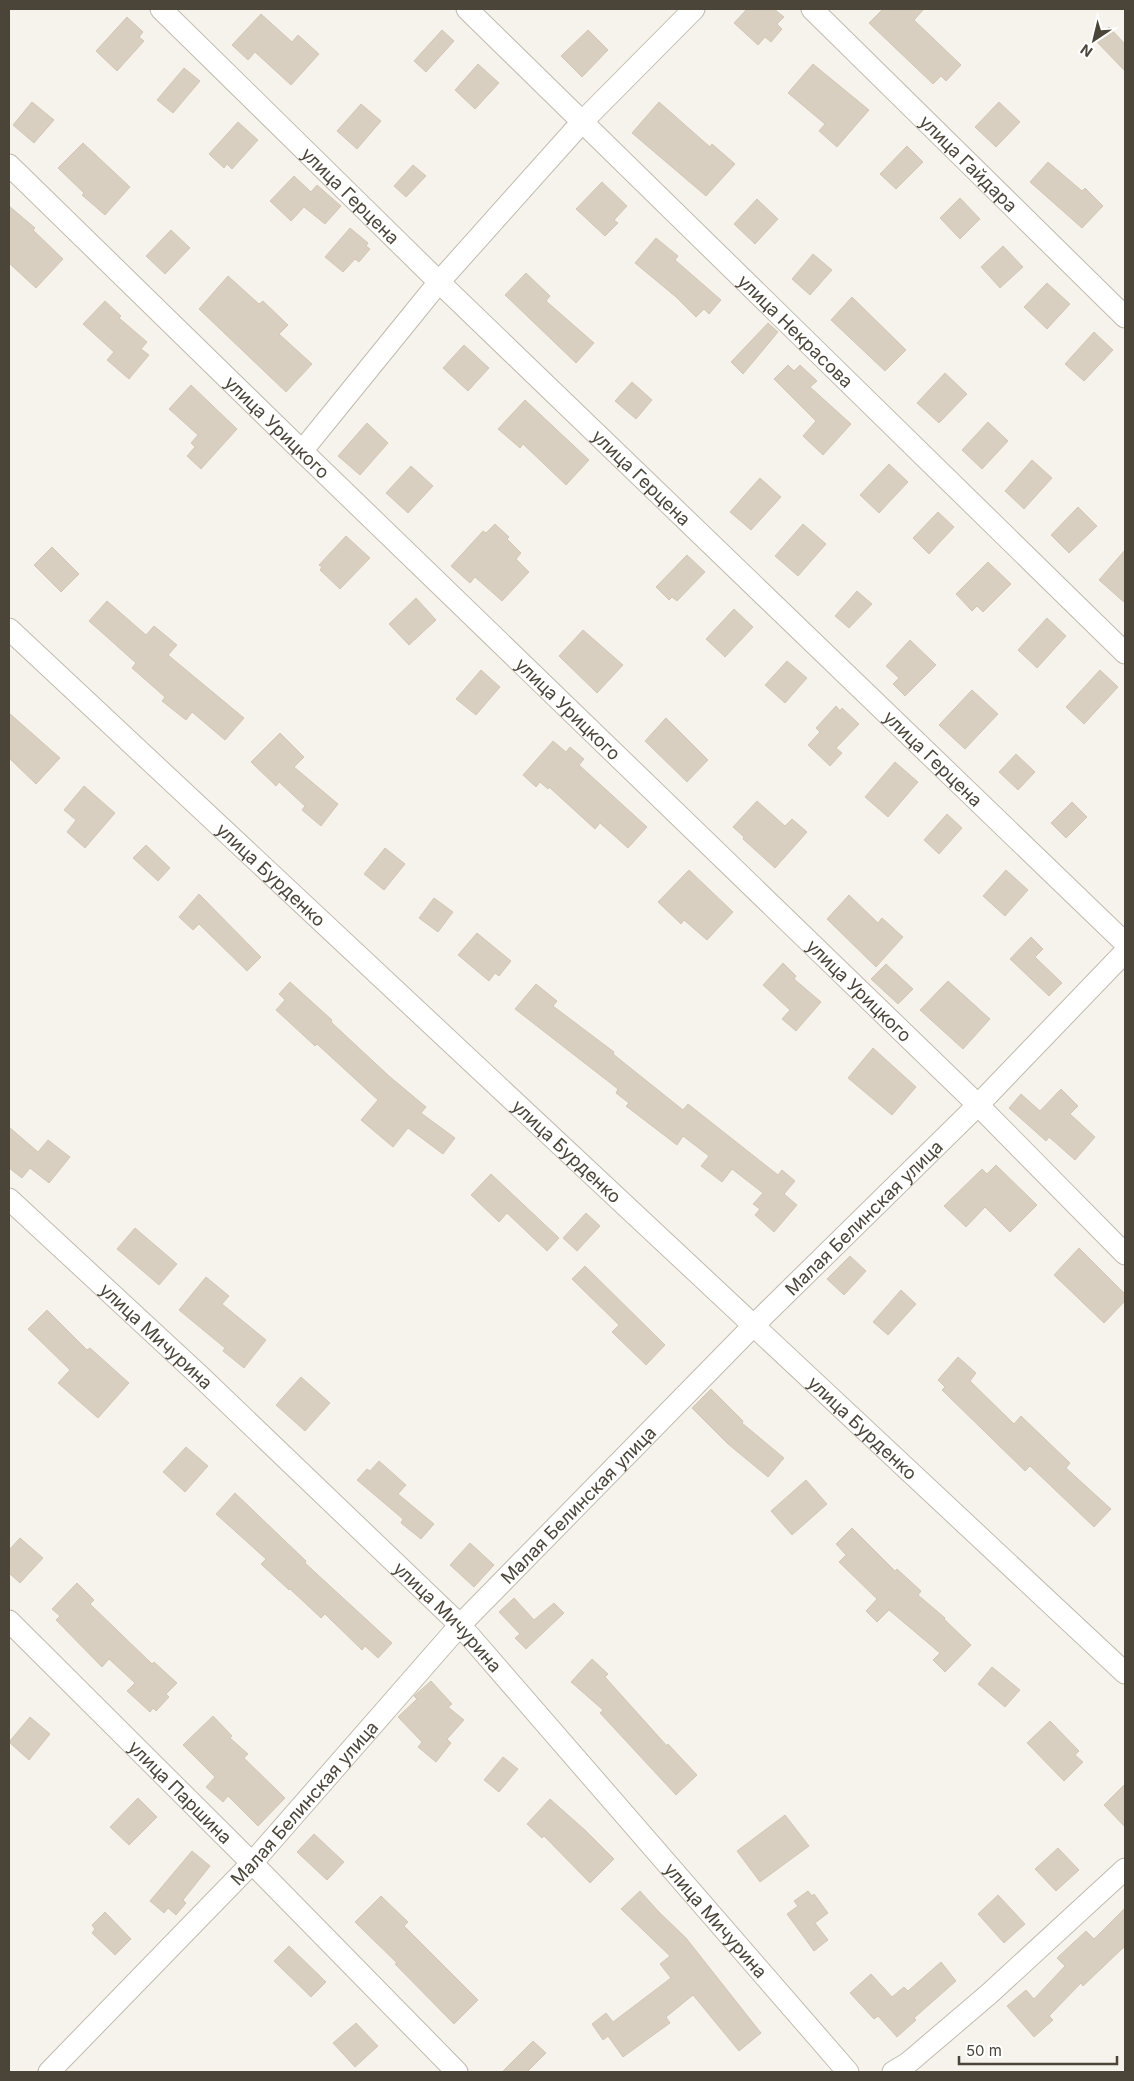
<svg xmlns="http://www.w3.org/2000/svg" width="1134" height="2081" font-family="Inter,sans-serif">
<style>
.building{fill:#d8cfc1;stroke:#d3c7b4}
.lines{fill:none;stroke-linecap:round;stroke-linejoin:round}
.street-casing{stroke:#c2bbae;stroke-width:23}
.street{stroke:#fff;stroke-width:21}
.labels{text-anchor:middle;dominant-baseline:central;stroke-width:4;stroke-linejoin:round;paint-order:stroke}
.street-label{font-size:18px;fill:#4b4439;stroke:#fff}
</style>
<rect width="100%" height="100%" fill="#f6f3ec"/>
<!-- building -->
<path class="building" d="M747,9H774L784,17L777,24L782,29L771,42L765,37L758,45L734,23Z
M883,9H924L914,20L961,65L946,81L941,76L933,84L869,23Z
M261,14L292,42L298,35L319,54L291,85L255,52L248,60L232,45Z
M127,17L143,32L139,37L144,41L117,71L96,51Z
M1109,27L1125,44V71L1095,40Z
M442,30L454,41L426,72L414,61Z
M588,30L608,50L582,77L561,56Z
M478,64L499,83L475,109L455,90Z
M813,64L869,110L837,147L819,131L825,124L788,93Z
M184,68L200,81L173,113L157,100Z
M32,102L54,120L34,143L13,125Z
M659,102L710,147L712,144L735,164L706,196L632,133Z
M999,102L1020,122L996,147L975,127Z
M361,104L381,121L357,149L337,131Z
M238,122L258,140L232,169L227,164L224,168L209,154Z
M83,143L130,187L105,215L82,195L84,193L58,168Z
M907,146L923,162L896,189L880,174Z
M1048,162L1082,191L1085,188L1103,206L1082,228L1030,182Z
M413,165L426,176L406,197L394,186Z
M294,176L311,192L317,185L341,206L325,224L304,207L291,221L270,201Z
M602,182L627,206L614,220L618,223L605,236L576,209Z
M960,198L980,219L960,239L940,218Z
M757,199L778,219L755,244L734,224Z
M9,206L35,228L33,230L63,259L36,288L9,263Z
M350,228L368,243L366,246L370,249L359,262L355,259L343,272L325,257Z
M171,230L190,248L165,274L146,256Z
M656,238L678,256L675,260L721,300L709,314L704,309L696,317L676,297L635,263Z
M1003,246L1023,267L1000,288L981,267Z
M813,254L832,270L810,295L792,279Z
M526,273L550,296L546,301L594,343L576,363L505,295Z
M228,276L259,304L263,301L288,325L279,334L312,364L286,392L199,309Z
M1047,283L1070,304L1047,329L1024,307Z
M852,297L906,350L885,371L831,320Z
M105,301L121,316L119,318L147,342L141,349L149,355L129,379L107,360L114,352L83,324Z
M768,323L778,332L743,374L731,362Z
M1094,332L1113,350L1084,381L1065,364Z
M464,345L489,368L468,391L443,368Z
M788,365L794,371L800,365L817,381L810,387L851,424L823,455L803,436L816,421L774,379Z
M945,373L967,394L939,423L917,403Z
M632,382L652,400L636,419L615,401Z
M191,385L237,429L201,469L187,456L195,447L191,443L198,435L169,409Z
M525,400L589,460L566,485L523,444L520,448L498,429Z
M988,422L1008,441L982,469L962,450Z
M367,423L388,443L360,475L338,456Z
M1032,460L1052,478L1024,509L1005,491Z
M889,464L908,482L879,513L860,495Z
M411,466L433,486L408,513L386,493Z
M760,478L781,497L751,530L730,512Z
M1078,507L1097,526L1069,553L1051,535Z
M938,512L954,527L929,554L913,538Z
M495,524L509,537L507,539L521,553L516,559L529,572L502,601L475,577L470,583L451,566L483,531L486,533Z
M803,524L826,544L798,576L775,556Z
M346,536L370,558L340,589L320,570L322,567L319,565Z
M52,547L79,574L61,592L34,565Z
M1125,550V603L1099,580Z
M687,555L705,572L677,601L672,597L669,600L656,587Z
M988,562L1011,584L983,612L977,606L972,611L956,594Z
M857,591L872,604L849,628L835,616Z
M416,598L436,620L409,645L389,624Z
M107,601L146,635L154,626L177,645L168,655L244,718L225,740L192,712L186,720L162,701L165,697L132,668L136,663L89,621Z
M734,609L753,627L725,657L706,639Z
M1047,618L1066,636L1037,668L1018,650Z
M583,630L623,665L597,693L559,656Z
M910,640L936,665L905,696L893,684L899,678L886,666Z
M787,661L807,678L785,703L765,685Z
M481,670L500,687L476,715L456,699Z
M1100,670L1118,687L1084,724L1066,707Z
M972,690L998,714L965,749L939,725Z
M836,706L840,711L842,708L859,724L836,748L842,753L830,766L808,745L820,732L816,728Z
M9,713L60,758L36,784L9,758Z
M666,718L708,760L687,782L645,741Z
M280,733L304,757L294,767L338,804L321,826L302,810L305,806L279,782L276,786L251,762Z
M553,741L566,752L570,747L584,759L579,765L647,827L628,848L600,823L595,829L549,787L548,789L540,782L536,787L523,775Z
M1016,754L1035,772L1018,790L999,772Z
M895,762L918,782L888,817L865,797Z
M84,786L115,813L85,848L67,832L76,820L64,810Z
M757,801L785,826L792,819L807,832L775,868L743,839L744,837L733,827Z
M1072,802L1087,817L1066,838L1051,823Z
M947,814L962,828L939,854L924,840Z
M146,845L170,868L158,881L133,858Z
M385,848L405,864L384,890L364,874Z
M689,870L733,912L707,940L684,920L681,924L658,902Z
M1006,870L1028,890L1005,916L983,896Z
M199,894L261,957L247,971L199,924L193,930L179,917Z
M849,895L878,923L882,918L903,937L876,967L827,919Z
M434,898L453,912L438,932L419,918Z
M477,933L511,961L499,976L495,973L489,981L458,955Z
M1031,937L1043,949L1035,957L1062,983L1049,996L1010,959Z
M783,963L796,976L794,979L821,1002L796,1031L782,1019L790,1010L763,985Z
M886,964L913,989L898,1004L871,979Z
M948,981L990,1019L963,1049L920,1010Z
M290,982L332,1020L331,1022L389,1076L426,1107L421,1113L455,1138L443,1154L408,1128L393,1147L361,1120L378,1100L317,1044L315,1046L276,1010L285,1000L279,994Z
M536,984L557,1001L553,1006L614,1052L613,1054L683,1110L688,1104L778,1175L782,1170L795,1181L784,1194L797,1205L774,1232L755,1215L760,1209L753,1204L763,1193L732,1169L722,1182L701,1166L709,1156L683,1136L677,1145L626,1106L629,1103L616,1093L618,1089L515,1009Z
M873,1048L916,1087L892,1115L848,1078Z
M1061,1089L1078,1106L1070,1114L1095,1137L1075,1160L1049,1137L1046,1141L1009,1108L1021,1094L1040,1111Z
M9,1127L38,1152L48,1140L70,1157L49,1183L30,1168L22,1178L9,1168Z
M996,1165L1037,1205L1010,1232L985,1207L966,1227L944,1206L982,1169L987,1174Z
M491,1174L559,1238L547,1251L507,1213L499,1222L471,1195Z
M586,1213L600,1226L577,1251L563,1238Z
M135,1228L177,1264L159,1285L117,1249Z
M1079,1248L1125,1294V1301L1104,1323L1054,1275Z
M850,1256L866,1271L844,1295L827,1279Z
M585,1266L665,1345L646,1365L612,1332L619,1325L572,1279Z
M206,1277L229,1296L222,1304L266,1340L244,1368L223,1351L225,1348L179,1310Z
M901,1290L916,1304L888,1335L873,1322Z
M47,1310L87,1350L90,1348L129,1383L98,1418L58,1383L70,1370L28,1329Z
M958,1357L976,1373L970,1381L1014,1424L1021,1416L1070,1463L1066,1468L1111,1509L1094,1527L1030,1466L1025,1471L942,1390L945,1387L938,1380Z
M301,1377L330,1403L305,1431L276,1405Z
M711,1389L743,1421L742,1423L784,1458L768,1477L728,1444L692,1408Z
M186,1447L208,1466L185,1492L163,1472Z
M379,1461L406,1485L398,1494L434,1524L421,1539L401,1523L403,1519L357,1480L367,1469L370,1471Z
M806,1480L827,1504L792,1535L771,1511Z
M235,1493L306,1561L305,1563L392,1643L378,1658L365,1646L362,1650L325,1614L321,1618L290,1589L289,1590L261,1564L266,1559L216,1514Z
M852,1528L895,1571L897,1569L921,1591L918,1595L945,1618L944,1619L971,1645L945,1672L933,1660L940,1653L889,1610L877,1622L866,1611L877,1599L839,1562L846,1555L836,1544Z
M20,1538L43,1558L20,1583L9,1573V1550Z
M470,1543L494,1565L474,1587L450,1565Z
M77,1583L94,1600L90,1604L152,1664L154,1662L177,1683L166,1694L169,1697L156,1711L153,1708L150,1712L127,1691L135,1683L109,1659L102,1667L56,1620L60,1616L52,1609Z
M514,1598L534,1620L554,1603L564,1613L526,1649L515,1638L520,1634L499,1612Z
M592,1659L608,1674L605,1677L667,1746L668,1744L697,1775L676,1795L600,1713L603,1710L571,1682Z
M992,1667L1020,1690L1005,1707L978,1684Z
M431,1681L452,1704L448,1707L464,1720L447,1739L451,1743L436,1762L418,1747L422,1742L398,1717L417,1699L414,1696Z
M213,1716L232,1736L230,1738L248,1754L244,1758L285,1798L258,1826L228,1796L223,1802L206,1787L215,1777L183,1745Z
M30,1717L50,1734L29,1760L9,1742Z
M1050,1721L1079,1751L1075,1755L1083,1762L1064,1781L1027,1743Z
M503,1757L518,1769L499,1792L484,1780Z
M1125,1784V1827L1104,1805Z
M138,1798L157,1817L129,1845L110,1827Z
M550,1799L586,1831L614,1859L590,1883L544,1836L542,1838L527,1824Z
M785,1815L809,1846L760,1882L737,1851Z
M314,1834L344,1862L327,1880L297,1852Z
M1058,1848L1079,1870L1056,1891L1035,1869Z
M192,1851L210,1866L183,1900L186,1903L176,1915L168,1908L164,1913L150,1901Z
M640,1891L659,1912L686,1938L761,2033L739,2051L693,1995L666,2017L670,2023L623,2057L608,2036L603,2040L592,2024L606,2013L613,2022L671,1978L660,1964L670,1956L621,1909Z
M808,1891L812,1896L814,1894L828,1913L815,1923L828,1940L814,1951L787,1914L798,1906L794,1901Z
M998,1895L1025,1924L1004,1943L978,1914Z
M381,1896L408,1922L404,1926L478,2000L454,2024L395,1964L397,1963L355,1922Z
M1125,1908V1946L1083,1986L1081,1983L1049,2016L1053,2020L1034,2037L1007,2006L1026,1990L1034,1999L1065,1966L1057,1958L1086,1931L1094,1939Z
M105,1912L131,1939L115,1955L92,1933L95,1929L92,1925Z
M289,1946L326,1982L311,1997L274,1961Z
M941,1962L956,1981L914,2018L916,2020L897,2037L878,2016L874,2019L850,1993L871,1974L892,1997L904,1987L908,1991Z
M356,2023L378,2046L355,2067L333,2043Z
M533,2041L546,2053L527,2072H502Z"/>
<g class="lines">
<defs>
<g id="street">
<path id="s1" d="M161,9L439,282L1125,943"/>
<path id="s2" d="M467,9L1125,653"/>
<path id="s3" d="M812,9L1125,317"/>
<path id="s4" d="M9,165L302,451L978,1105L1125,1254"/>
<path d="M302,451L439,282L582,122L694,9"/>
<path id="s5" d="M9,629L1125,1673"/>
<path id="s6" d="M9,1199L200,1376L460,1625L848,2072"/>
<path id="s7" d="M9,1621L252,1863L457,2072"/>
<path id="s8" d="M49,2072L252,1863L460,1625L754,1325L978,1105L1125,952"/>
<path d="M893,2072L908,2063L989,1994L1125,1869"/>
</g>
</defs>
<!-- street casing -->
<use href="#street" class="street-casing"/>
<!-- street -->
<use href="#street" class="street"/>
</g>
<g class="labels">
<!-- street labels -->
<g class="street-label">
<text stroke="none"><textPath href="#s3" startOffset="220">улица Гайдара</textPath></text>
<text stroke="none"><textPath href="#s1" startOffset="266">улица Герцена</textPath></text>
<text stroke="none"><textPath href="#s2" startOffset="460">улица Некрасова</textPath></text>
<text stroke="none"><textPath href="#s4" startOffset="375">улица Урицкого</textPath></text>
<text stroke="none"><textPath href="#s1" startOffset="671">улица Герцена</textPath></text>
<text stroke="none"><textPath href="#s4" startOffset="780">улица Урицкого</textPath></text>
<text stroke="none"><textPath href="#s1" startOffset="1076">улица Герцена</textPath></text>
<text stroke="none"><textPath href="#s5" startOffset="359">улица Бурденко</textPath></text>
<text stroke="none"><textPath href="#s4" startOffset="1185">улица Урицкого</textPath></text>
<text stroke="none"><textPath href="#s5" startOffset="764">улица Бурденко</textPath></text>
<text stroke="none"><textPath href="#s8" startOffset="1181">Малая Белинская улица</textPath></text>
<text stroke="none"><textPath href="#s6" startOffset="201">улица Мичурина</textPath></text>
<text stroke="none"><textPath href="#s5" startOffset="1169">улица Бурденко</textPath></text>
<text stroke="none"><textPath href="#s8" startOffset="776">Малая Белинская улица</textPath></text>
<text stroke="none"><textPath href="#s6" startOffset="606">улица Мичурина</textPath></text>
<text stroke="none"><textPath href="#s7" startOffset="242">улица Паршина</textPath></text>
<text stroke="none"><textPath href="#s8" startOffset="371">Малая Белинская улица</textPath></text>
<text stroke="none"><textPath href="#s6" startOffset="1011">улица Мичурина</textPath></text>
</g>
</g>
<!-- border -->
<rect width="1134" height="2081" fill="none" stroke="#4b4439" stroke-width="20"/>
<!-- north arrow -->
<g transform="translate(1094 40) rotate(215)" stroke="#ffffff" stroke-width="4" paint-order="stroke">
<path d="M0-4L9 19L0 12L-9 19Z" fill="#4b4439"/>
<text y="-8" font-size="14" font-weight="bold" text-anchor="middle" fill="#4b4439">N</text>
</g>
<!-- scale -->
<path d="M959 2056v8h158v-8" fill="none" stroke="#4b4439" stroke-width="2.5"/>
<text x="966" y="2056" font-size="15" fill="#4b4439" stroke="#ffffff" stroke-width="4" paint-order="stroke">50 m</text>
</svg>
